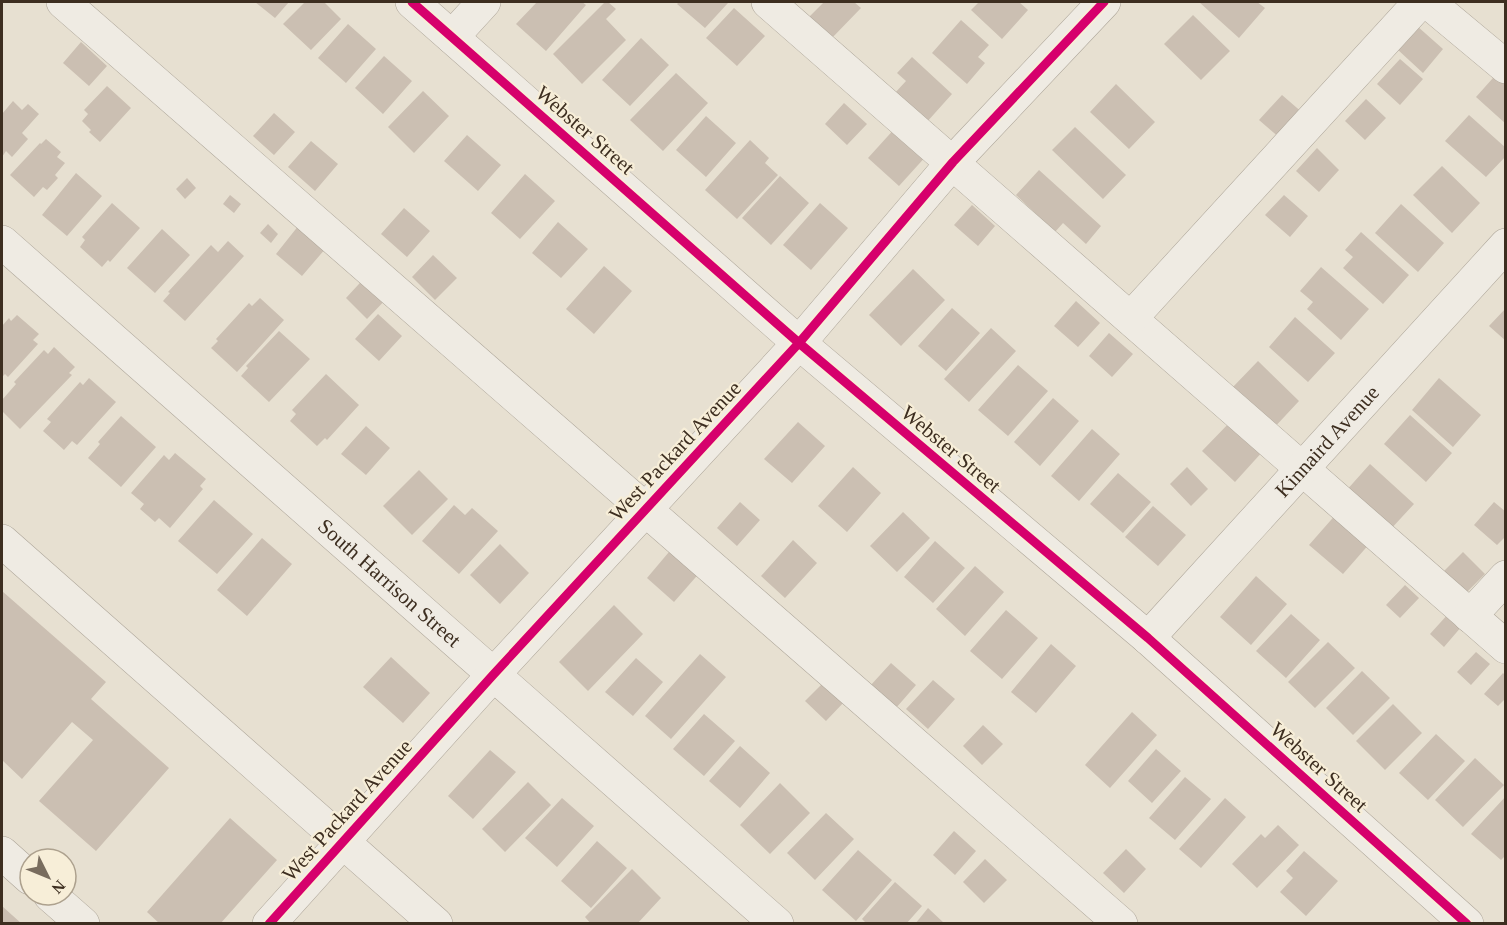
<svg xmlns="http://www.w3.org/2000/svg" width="1507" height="925" font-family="'Times New Roman',serif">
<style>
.building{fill:#cbbfb2}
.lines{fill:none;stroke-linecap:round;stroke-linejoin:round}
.minor-casing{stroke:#ada599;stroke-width:34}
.minor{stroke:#efebe3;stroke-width:33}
.cycleway-casing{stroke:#f7eed8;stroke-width:13}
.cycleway{stroke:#d6006c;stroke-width:9}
.labels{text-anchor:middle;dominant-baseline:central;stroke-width:4.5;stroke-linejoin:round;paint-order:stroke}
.street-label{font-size:21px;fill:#3d2e20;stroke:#f7eed8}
</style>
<rect width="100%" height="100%" fill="#e7e0d1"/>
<!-- building -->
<path class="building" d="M255,2H289L275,18Z
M305,2H324L341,19L311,50L283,24Z
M537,2H582L586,5L546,51L516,24Z
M605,2H608L616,9L606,19L626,40L582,84L553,54Z
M679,2H727L728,3L705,28L677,4Z
M824,2H854L861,8L831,39L809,17Z
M979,2H1019L1028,10L1002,39L971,10Z
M1199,2H1257L1265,8L1239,38Z
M734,8L765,36L737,66L706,38Z
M1193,15L1230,51L1201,80L1164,44Z
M961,20L989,45L978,57L985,63L967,84L932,53Z
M348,24L376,49L346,83L318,58Z
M1417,26L1443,49L1423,73L1397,49Z
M641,38L669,65L630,106L602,80Z
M81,42L107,66L89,86L63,63Z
M384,56L412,81L383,114L355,88Z
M912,57L952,94L926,123L894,94L906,81L897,73Z
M1400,59L1423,79L1400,105L1377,84Z
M1501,69L1506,73V124L1476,97Z
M676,73L708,103L663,151L630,120Z
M1116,84L1155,122L1129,149L1090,112Z
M107,86L131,108L100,142L89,132L91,130L82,121L88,114L84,110Z
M423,91L449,116L414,153L388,127Z
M1282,95L1304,114L1281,139L1259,120Z
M1366,99L1386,118L1365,140L1345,121Z
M13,101L22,110L28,104L39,114L22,133L28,139L12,157L6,151L2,157V114Z
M844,103L867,124L847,145L825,124Z
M274,113L295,132L274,155L253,136Z
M1469,115L1506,148V156L1486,177L1445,141Z
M706,116L736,143L706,177L676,150Z
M897,126L928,154L899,186L868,158Z
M1075,127L1126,175L1103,199L1052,150Z
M467,135L501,165L478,191L444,161Z
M46,139L61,152L57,157L65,163L55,175L58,178L47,190L43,187L34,197L10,175L40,143L41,144Z
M750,140L769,158L765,163L778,175L737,219L705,190Z
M311,141L338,164L315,191L288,167Z
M1317,148L1339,170L1319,192L1296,171Z
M1442,166L1480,203L1452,233L1413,195Z
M1039,170L1101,226L1086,244L1063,223L1055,232L1016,195Z
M76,173L102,196L67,236L42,215Z
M525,174L555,201L520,239L491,213Z
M780,176L809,203L771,245L742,218Z
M187,178L196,188L185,199L176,189Z
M230,195L241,204L234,213L223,204Z
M1284,195L1308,216L1290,237L1265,215Z
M112,203L140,228L110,262L108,260L102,267L80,247L85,240L82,237Z
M820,203L848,228L811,270L783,245Z
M1401,204L1444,243L1418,272L1375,233Z
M972,205L995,226L978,246L954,225Z
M404,208L430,231L407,257L381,234Z
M558,222L588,249L561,278L532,253Z
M268,224L278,234L271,243L260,233Z
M299,225L326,248L302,276L276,254Z
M162,229L190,255L155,293L127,268Z
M1361,232L1409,275L1383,304L1343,268L1353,257L1345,250Z
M228,241L244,256L185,321L163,301L170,293L168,292L211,245L218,252Z
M433,255L457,278L435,300L412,277Z
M604,266L632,291L594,334L566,309Z
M1321,267L1369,309L1341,340L1307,309L1313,302L1300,291Z
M913,269L945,300L901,346L869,315Z
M370,272L392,293L367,319L346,298Z
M260,298L284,320L237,372L211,348L218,341L216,339L249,303L252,306Z
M1076,301L1100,323L1078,347L1054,326Z
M952,308L980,333L946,371L918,346Z
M1506,308V341L1489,326Z
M378,314L402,336L379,361L355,339Z
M17,315L39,334L33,340L38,344L8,377L5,374L2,377V326L9,318L11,321Z
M1295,317L1335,353L1308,382L1269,347Z
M991,328L1016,351L969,402L944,379Z
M279,331L310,359L269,402L241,376L248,368L246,366Z
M1109,333L1133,354L1112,377L1089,356Z
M54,347L75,367L69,373L72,375L20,429L2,411V400L16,384L14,382L44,350L48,354Z
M1258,361L1299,401L1272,430L1231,389Z
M1018,365L1048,391L1008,436L978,410Z
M326,374L359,405L327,440L325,438L317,446L290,421L296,414L292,410Z
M89,378L116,402L77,445L72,441L64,450L43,431L51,422L47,419L80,382L83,385Z
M1439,378L1481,415L1453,447L1412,410Z
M1053,398L1079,421L1040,466L1014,442Z
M1410,415L1452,453L1426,482L1384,444Z
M121,416L156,447L121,487L88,458L100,444L98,442Z
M1232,420L1264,450L1235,482L1202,451Z
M798,422L825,446L792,483L764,459Z
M366,426L390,448L366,475L341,454Z
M1092,429L1120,454L1079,501L1051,476Z
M175,453L206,479L200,486L203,489L170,528L159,518L155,522L140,509L144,504L131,493L164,455L169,460Z
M1370,464L1414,504L1389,531L1345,492Z
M853,467L881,493L847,532L818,506Z
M1187,467L1208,489L1191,506L1170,484Z
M419,470L448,499L412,535L383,506Z
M1118,473L1151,502L1123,533L1090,504Z
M214,500L253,534L217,574L178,541Z
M740,502L760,520L737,546L717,528Z
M1494,502L1506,512V536L1497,545L1474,525Z
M454,505L465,515L472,508L498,531L459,574L422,541Z
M1153,506L1186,535L1158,566L1125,537Z
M903,512L930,538L897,572L870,546Z
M1338,512L1371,542L1343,574L1309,545Z
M262,538L292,564L247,616L217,590Z
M793,540L817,563L785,598L761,576Z
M935,541L965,568L933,603L904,577Z
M500,544L529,573L500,604L470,575Z
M674,546L702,570L674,602L647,578Z
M1463,552L1485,574L1462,597L1440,575Z
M975,566L1004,592L965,636L936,609Z
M1256,576L1287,604L1251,645L1220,617Z
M1405,585L1419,598L1400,618L1386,605Z
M2,591L106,682L91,699L169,768L96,851L39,801L93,740L72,722L22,779L2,760Z
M614,605L643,634L588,691L559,662Z
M1006,610L1038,638L1002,679L970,651Z
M1449,613L1462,626L1444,647L1430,634Z
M1291,614L1320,640L1286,678L1256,651Z
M1328,642L1355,668L1315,708L1288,682Z
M1051,644L1076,666L1036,713L1011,692Z
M1476,652L1490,664L1471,685L1457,672Z
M700,654L726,677L671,739L645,716Z
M391,657L430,693L403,723L363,687Z
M636,658L663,682L633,716L605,692Z
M891,663L916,685L896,708L870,686Z
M1362,671L1390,698L1353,735L1326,708Z
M1503,673L1506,676V698L1498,706L1484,694Z
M933,680L955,699L928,729L906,709Z
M825,681L845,701L826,721L805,701Z
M1393,704L1422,733L1385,770L1356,741Z
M1132,712L1157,735L1110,788L1085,765Z
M704,714L735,741L704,776L673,749Z
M983,725L1003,744L982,765L963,746Z
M1436,734L1465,761L1428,800L1399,773Z
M740,746L770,773L740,808L709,781Z
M1156,749L1181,771L1152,803L1128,781Z
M490,750L516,772L473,819L448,796Z
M1475,758L1504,785L1463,827L1435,800Z
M1185,777L1211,799L1175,840L1149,818Z
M528,782L551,805L505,852L482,829Z
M780,783L810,813L770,854L740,825Z
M1506,796V855L1501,860L1471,834Z
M562,798L594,826L557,867L525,838Z
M1225,798L1246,817L1201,868L1179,849Z
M826,813L854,839L815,880L787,853Z
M230,818L277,860L220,924H160L147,912Z
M1278,825L1299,845L1257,888L1232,864L1261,834L1265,838Z
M954,831L976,851L955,875L933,855Z
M597,841L627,868L591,908L561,881Z
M1126,849L1146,869L1124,893L1103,873Z
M858,850L892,880L856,921L822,890Z
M1304,851L1338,881L1306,916L1280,892L1293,878L1286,871Z
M985,859L1007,880L984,903L963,882Z
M632,869L661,898L637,924H591L585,917Z
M895,882L922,906L906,924H867L862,919Z
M2,906L22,924H2Z
M928,908L945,924H915Z"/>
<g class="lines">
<defs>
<g id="minor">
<path d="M63,2L1121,924"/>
<path d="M412,2L799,343L1148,638L1467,924"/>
<path d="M768,2L1506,647"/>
<path d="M1428,2L1506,67"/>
<path d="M452,37L484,2"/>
<path id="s1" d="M2,242L777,924"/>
<path d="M1131,318L1420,2"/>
<path d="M2,541L436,924"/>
<path d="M1470,616L1506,577"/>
<path id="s2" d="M1148,638L1506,245"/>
<path d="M2,853L30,878"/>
<path d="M50,895L83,924"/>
<path d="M269,924L493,675L799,343L953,162L1104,2"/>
</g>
</defs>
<!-- minor casing -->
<use href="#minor" class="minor-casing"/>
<!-- minor -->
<use href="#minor" class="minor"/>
<defs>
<path id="cycleway" d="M412,2L799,343L1148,638L1467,924
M269,924L493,675L799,343L953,162L1104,2"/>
</defs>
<!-- cycleway casing -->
<use href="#cycleway" class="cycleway-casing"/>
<!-- cycleway -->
<use href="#cycleway" class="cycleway"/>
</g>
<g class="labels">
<!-- street labels -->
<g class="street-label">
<text transform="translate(585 130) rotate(41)">Webster Street</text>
<text stroke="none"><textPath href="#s2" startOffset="266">Kinnaird Avenue</textPath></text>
<text transform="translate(951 449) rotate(40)">Webster Street</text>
<text transform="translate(675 451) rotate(-47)">West Packard Avenue</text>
<text stroke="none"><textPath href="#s1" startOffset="516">South Harrison Street</textPath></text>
<text transform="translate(1319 767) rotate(42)">Webster Street</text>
<text transform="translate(347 810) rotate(-48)">West Packard Avenue</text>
</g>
</g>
<!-- border -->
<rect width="1507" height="925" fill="none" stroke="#3d2e20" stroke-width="6"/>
<!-- north arrow -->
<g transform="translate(48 877) rotate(133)"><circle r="28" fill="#f7eed8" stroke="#ada18e" stroke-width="1.5"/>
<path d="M0-4.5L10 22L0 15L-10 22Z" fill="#786c5e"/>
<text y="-9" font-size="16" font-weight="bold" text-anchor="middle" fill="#3d2e20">N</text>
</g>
</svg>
